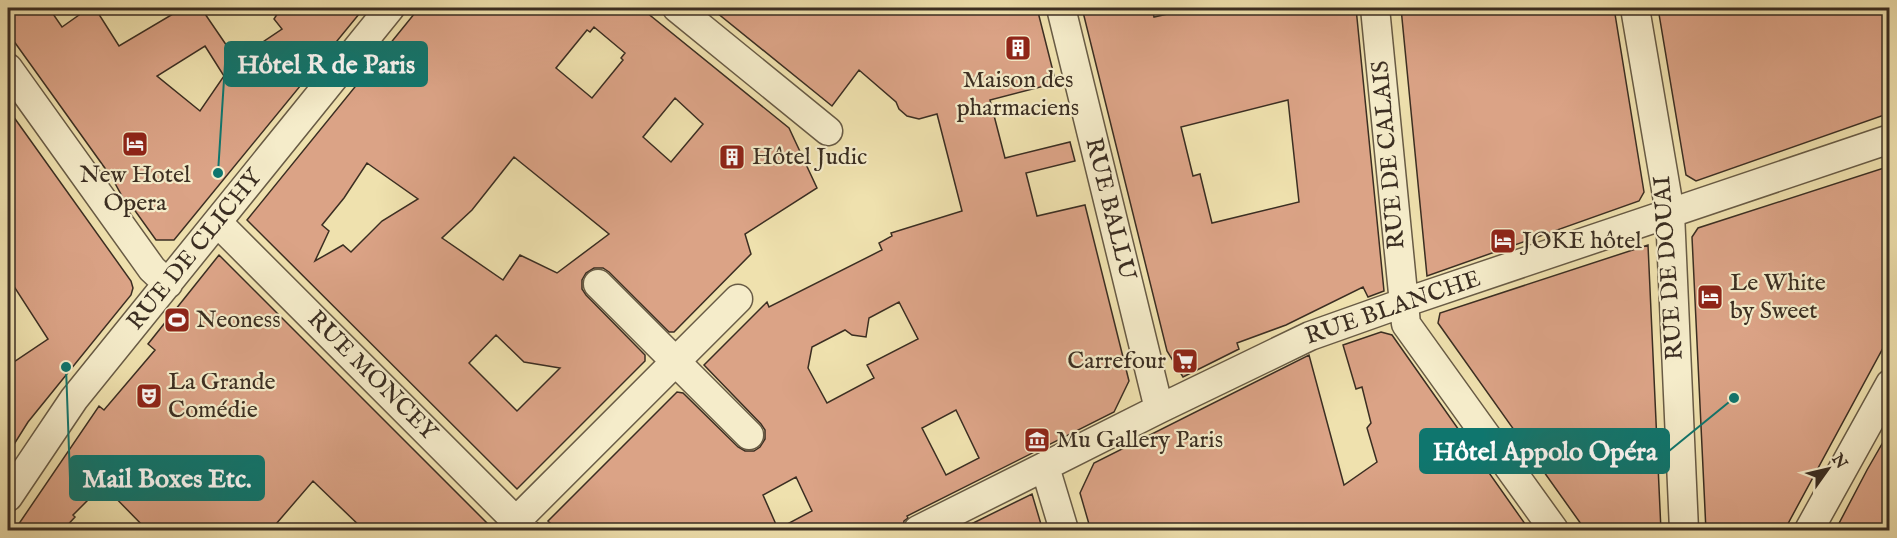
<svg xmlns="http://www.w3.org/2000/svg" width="1897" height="538" font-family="'IM FELL English',serif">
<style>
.building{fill:#dba386;stroke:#3b2e22;stroke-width:1.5;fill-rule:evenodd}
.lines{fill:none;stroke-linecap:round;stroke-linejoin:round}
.minor-casing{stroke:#685b45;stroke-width:31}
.minor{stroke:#f5ecca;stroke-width:28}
.labels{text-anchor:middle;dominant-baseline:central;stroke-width:4.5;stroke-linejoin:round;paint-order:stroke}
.poi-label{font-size:24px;fill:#3b2e22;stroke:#f5ecca;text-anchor:start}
.street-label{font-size:24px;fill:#3b2e22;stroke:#f5ecca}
.leader{fill:none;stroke:#0f766e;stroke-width:2}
.callout-dot{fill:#0f766e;stroke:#f5ecca;stroke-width:2}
.callout{fill:#0f766e;stroke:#0f766e;stroke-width:2}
.callout-label{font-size:26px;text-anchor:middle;font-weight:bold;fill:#fff}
</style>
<rect width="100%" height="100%" fill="#efe1ae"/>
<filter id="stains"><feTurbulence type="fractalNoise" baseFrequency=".00333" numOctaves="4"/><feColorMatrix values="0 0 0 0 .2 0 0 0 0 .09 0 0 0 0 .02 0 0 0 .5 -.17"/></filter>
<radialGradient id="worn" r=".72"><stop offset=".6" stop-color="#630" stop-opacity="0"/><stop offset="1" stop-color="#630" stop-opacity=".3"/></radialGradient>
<!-- building -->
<path class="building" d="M8,8H49L62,27L89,8H95L119,46L183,8H201L229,49L232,48L239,58L282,29L274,19L281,8H364L174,240H156L131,205L128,207L112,178L8,33ZM205,46L224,76L200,111L157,76Z
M419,8H641L789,128L817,188L745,234L751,254L674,332H669L609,272L603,268H594L586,273L582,280V289L586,295L645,355V361L517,489L247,220ZM594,27L625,53L621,58L623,60L592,98L556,68L587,30L590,32ZM675,98L703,124L671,162L643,137ZM514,157L609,234L557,273L520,255L503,280L442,238L472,210ZM367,163L418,199L382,221L351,252L343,245L315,261L329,231L322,225L344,198ZM496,335L524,362L560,368L517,411L469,363Z
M711,8H1037L1056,83L990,100L1005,158L1070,142L1075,161L1026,173L1037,216L1085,205L1129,381L1114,412L907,516L908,518L904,521L902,531H558L548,521L677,392L683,393L738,447L745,451H754L760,447L765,439V430L761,424L704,365L767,302L769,307L882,250L879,243L892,236L891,233L962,211L937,114L919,119L907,116L899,109L896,102L859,70L832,106ZM899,302L918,339L867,365L874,378L827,403L808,368L812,347L845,330L852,335L866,337L869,318ZM956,410L979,458L946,475L922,428ZM796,477L812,511L778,529L763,495Z
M1082,8H1152L1154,17L1194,8H1356L1384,291L1368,297L1363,287L1286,325L1237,343L1239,349L1183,377L1167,351ZM1288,100L1299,202L1212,223L1200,174L1193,176L1181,127Z
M1401,8H1535L1536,11L1564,8H1614L1644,192L1639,201L1427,276Z
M1658,8H1890V113L1696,181L1686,175Z
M8,109L131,281L133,288L131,295L28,422L8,454V366L48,339L13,285L8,274Z
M1890,166V335L1784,531H1706L1692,237L1698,228Z
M1648,245L1661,531H1586L1438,323L1440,313Z
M219,255L495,531H365L313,481L270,531H148L103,485L73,515L75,517L62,531H14L99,406L104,410L155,350L148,344Z
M1381,332L1392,335L1530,531H1091L1080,493L1094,463L1309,355L1344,485L1377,462L1367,428L1371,423L1362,387L1356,389L1343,345Z
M1890,430V531H1835L1867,470Z
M1032,494L1043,531H957Z"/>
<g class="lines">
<defs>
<path id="minor" d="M677,8L828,131
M1061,8L1159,409
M1375,8L1406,324L1554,530
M1635,8L1670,213L1684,530
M8,68L152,269L168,284
M218,223L525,530
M598,284L749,435
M1045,467L1064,530
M8,497L74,399L390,8
M516,521L738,299
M918,530L1159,409L1310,336L1403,303L1890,139
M1809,530L1890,384"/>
</defs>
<!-- minor casing -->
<use href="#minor" class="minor-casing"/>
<!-- minor -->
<use href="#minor" class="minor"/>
</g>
<!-- icons -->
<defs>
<symbol id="building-square" viewBox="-11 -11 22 22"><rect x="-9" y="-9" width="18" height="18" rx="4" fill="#8f2418" stroke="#f5ecca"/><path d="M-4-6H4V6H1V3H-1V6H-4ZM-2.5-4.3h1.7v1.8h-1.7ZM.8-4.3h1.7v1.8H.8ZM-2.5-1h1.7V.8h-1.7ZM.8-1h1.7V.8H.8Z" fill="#fff"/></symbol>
<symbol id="hotel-square" viewBox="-11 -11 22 22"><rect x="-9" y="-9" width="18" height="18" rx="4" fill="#8f2418" stroke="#f5ecca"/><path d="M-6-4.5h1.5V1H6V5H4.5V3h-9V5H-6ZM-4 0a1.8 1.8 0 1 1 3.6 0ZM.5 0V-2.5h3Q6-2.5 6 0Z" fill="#fff"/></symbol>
<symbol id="stadium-square" viewBox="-11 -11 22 22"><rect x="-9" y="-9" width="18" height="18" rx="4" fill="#8f2418" stroke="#f5ecca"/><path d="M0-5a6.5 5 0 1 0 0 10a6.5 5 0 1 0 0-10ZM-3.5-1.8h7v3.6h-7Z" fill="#fff"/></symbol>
<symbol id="supermarket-square" viewBox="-11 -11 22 22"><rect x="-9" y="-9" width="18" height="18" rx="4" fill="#8f2418" stroke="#f5ecca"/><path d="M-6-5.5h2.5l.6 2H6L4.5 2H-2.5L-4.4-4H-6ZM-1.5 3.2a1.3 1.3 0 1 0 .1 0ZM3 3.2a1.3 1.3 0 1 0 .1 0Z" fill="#fff"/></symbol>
<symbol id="theatre-square" viewBox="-11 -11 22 22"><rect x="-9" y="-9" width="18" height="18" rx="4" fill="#8f2418" stroke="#f5ecca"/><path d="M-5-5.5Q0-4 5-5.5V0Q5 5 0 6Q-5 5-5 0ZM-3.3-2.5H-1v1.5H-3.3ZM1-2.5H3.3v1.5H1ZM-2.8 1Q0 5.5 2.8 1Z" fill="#fff"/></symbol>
<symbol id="museum-square" viewBox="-11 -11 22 22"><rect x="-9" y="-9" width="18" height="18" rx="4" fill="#8f2418" stroke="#f5ecca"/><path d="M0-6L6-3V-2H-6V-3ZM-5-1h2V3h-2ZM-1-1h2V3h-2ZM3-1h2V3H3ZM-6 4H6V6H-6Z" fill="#fff"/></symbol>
</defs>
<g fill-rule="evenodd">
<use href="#building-square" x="1003" y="33" width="30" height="30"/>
<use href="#hotel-square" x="120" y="129" width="30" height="30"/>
<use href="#building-square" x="717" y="142" width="30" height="30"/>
<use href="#hotel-square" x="1488" y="226" width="30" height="30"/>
<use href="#hotel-square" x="1695" y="282" width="30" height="30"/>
<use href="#stadium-square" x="162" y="305" width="30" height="30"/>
<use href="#supermarket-square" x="1170" y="346" width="30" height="30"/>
<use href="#theatre-square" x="134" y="381" width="30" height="30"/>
<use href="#museum-square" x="1022" y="425" width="30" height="30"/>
</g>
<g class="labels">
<!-- poi labels -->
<g class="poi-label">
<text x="1018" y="80" text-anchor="middle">Maison des<tspan x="1018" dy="28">pharmaciens</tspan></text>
<text x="752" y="157">Hôtel Judic</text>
<text x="135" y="175" text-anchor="middle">New Hotel<tspan x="135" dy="28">Opera</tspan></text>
<text x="1522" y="241">JOKE hôtel</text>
<text x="1730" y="283">Le White<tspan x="1730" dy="28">by Sweet</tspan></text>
<text x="196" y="320">Neoness</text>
<text x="1166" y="361" text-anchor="end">Carrefour</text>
<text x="168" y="382">La Grande<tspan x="168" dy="28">Comédie</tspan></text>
<text x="1056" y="440">Mu Gallery Paris</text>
</g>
<!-- street labels -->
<g class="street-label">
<text transform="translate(1389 155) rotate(-95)">RUE DE CALAIS</text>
<text transform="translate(1110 209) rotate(76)">RUE BALLU</text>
<text transform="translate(195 250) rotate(-51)">RUE DE CLICHY</text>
<text transform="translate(1669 268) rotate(-94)">RUE DE DOUAI</text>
<text transform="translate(1393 308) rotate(-19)">RUE BLANCHE</text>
<text transform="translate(372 376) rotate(45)">RUE MONCEY</text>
</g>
</g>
<!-- callouts -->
<path class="leader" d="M218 173L225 64M1734 398L1669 451M66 367L70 478"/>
<g class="callout-dot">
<circle cx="218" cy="173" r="6"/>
<circle cx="1734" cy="398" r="6"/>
<circle cx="66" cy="367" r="6"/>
</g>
<g class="callout">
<rect x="225" y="42" width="202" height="44" rx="6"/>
<rect x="1420" y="429" width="249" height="44" rx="6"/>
<rect x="70" y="456" width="194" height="44" rx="6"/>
</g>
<g class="callout-label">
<text x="326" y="73">Hôtel R de Paris</text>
<text x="1545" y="460">Hôtel Appolo Opéra</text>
<text x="167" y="487">Mail Boxes Etc.</text>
</g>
<!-- margin -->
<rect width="1897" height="538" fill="none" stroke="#efe1ae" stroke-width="30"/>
<rect x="9" y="9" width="1879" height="520" fill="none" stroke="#3b2e22" stroke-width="3"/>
<rect x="15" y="15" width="1867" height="508" fill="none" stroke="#3b2e22" stroke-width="1.5"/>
<!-- north arrow -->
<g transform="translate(1828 469) rotate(56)" stroke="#f5ecca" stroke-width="4.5" paint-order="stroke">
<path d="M0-4.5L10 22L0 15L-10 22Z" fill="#3b2e22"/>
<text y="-9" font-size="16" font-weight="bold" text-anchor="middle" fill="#3b2e22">N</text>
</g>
<rect width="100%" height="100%" filter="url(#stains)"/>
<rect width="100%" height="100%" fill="url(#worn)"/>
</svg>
